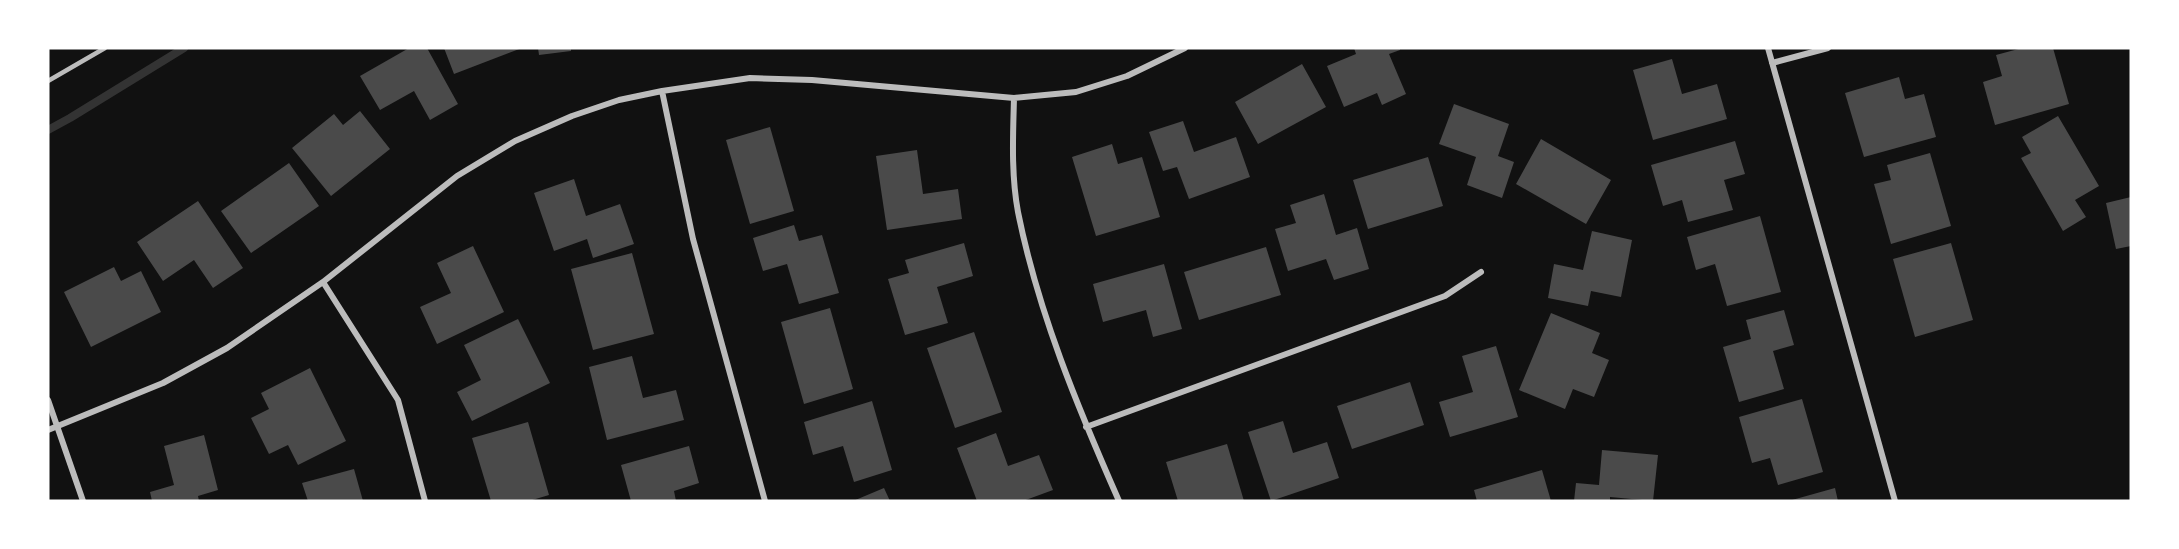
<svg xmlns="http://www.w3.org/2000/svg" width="2179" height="549" font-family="'DejaVu Sans',sans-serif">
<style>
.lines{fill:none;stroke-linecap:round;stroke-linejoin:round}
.stream{stroke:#333;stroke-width:8}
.building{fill:#4a4a4a}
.service{stroke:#bcbcbc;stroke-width:4.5}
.minor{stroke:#bcbcbc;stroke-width:6}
</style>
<rect width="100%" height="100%" fill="#111"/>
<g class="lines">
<!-- stream -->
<path class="stream" d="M48,130L70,118L184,48"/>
</g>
<!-- building -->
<path class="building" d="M409,48H427L458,104L430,120L414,91L380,110L360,76Z
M444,48H522L454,74Z
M538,48H571V51L539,55Z
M1354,48H1400V50L1389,54L1406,94L1382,105L1377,93L1344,107L1327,66L1356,54Z
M2022,48H2053L2069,104L1995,125L1983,82L2002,76L1996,55Z
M1672,59L1682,94L1717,84L1727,119L1653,140L1633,70Z
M1302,64L1326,107L1258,144L1235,102Z
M1899,77L1905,99L1924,94L1936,137L1864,157L1845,93Z
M1454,104L1509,124L1498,156L1514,162L1502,198L1467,185L1476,157L1439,144Z
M360,111L390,149L331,196L292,148L334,114L343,125Z
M2058,116L2099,186L2075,200L2086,217L2063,231L2021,158L2031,153L2022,137Z
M1183,121L1194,152L1236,137L1250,177L1189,199L1177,167L1163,171L1149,132Z
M770,127L794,211L750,224L726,140Z
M1541,139L1611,180L1586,224L1516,184Z
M1735,141L1745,174L1724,180L1733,210L1688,222L1682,200L1663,206L1651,165Z
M1112,144L1118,164L1142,157L1160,217L1096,236L1072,157Z
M917,150L923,194L958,189L962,219L887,230L876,156Z
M1930,153L1951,226L1891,244L1874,184L1891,180L1887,165Z
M1428,157L1443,206L1368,229L1353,180Z
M289,163L319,206L251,253L221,211Z
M574,179L586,216L620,204L634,244L593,258L587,239L554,251L534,193Z
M1324,194L1336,235L1357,228L1369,269L1334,280L1326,259L1288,271L1275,229L1296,223L1290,205Z
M2131,197V246L2116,249L2106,203Z
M198,201L243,268L213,288L194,260L163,281L137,242Z
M1760,216L1781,292L1727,306L1715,264L1696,270L1687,237Z
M794,225L799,241L822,235L839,293L799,304L787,264L763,271L753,238Z
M1592,231L1632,240L1621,297L1591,291L1588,306L1548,298L1554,264L1583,270Z
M964,243L973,276L937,287L948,323L905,335L888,279L909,273L905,260Z
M1951,243L1973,320L1915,337L1893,259Z
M473,246L504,312L437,344L420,307L451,293L437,263Z
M1266,247L1281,295L1199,320L1184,272Z
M632,253L654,334L593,350L571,269Z
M1164,264L1182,329L1153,337L1146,310L1103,322L1093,284Z
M114,267L121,281L141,271L161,312L91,347L64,292Z
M830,308L853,389L804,404L781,322Z
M1784,310L1794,345L1773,351L1784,389L1739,402L1723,347L1751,339L1746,320Z
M1551,313L1600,333L1592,353L1609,360L1594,397L1573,389L1565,409L1519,390Z
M518,319L550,383L472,421L457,392L481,380L464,345Z
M974,332L1002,412L955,428L927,348Z
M1496,346L1518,417L1450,437L1439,402L1473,392L1462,356Z
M632,356L643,398L676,390L684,420L607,440L589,367Z
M310,368L346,441L298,465L288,445L269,454L251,418L269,409L261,393Z
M1410,382L1424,425L1352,449L1337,406Z
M1802,399L1823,472L1778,485L1770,458L1752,463L1739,417Z
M872,401L892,470L854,482L843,446L813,455L804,422Z
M1283,421L1293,453L1327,442L1339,478L1271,501L1248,432Z
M528,422L549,495L529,501H491L472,438Z
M996,433L1008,466L1039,455L1053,490L1023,501H977L957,448Z
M204,435L218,490L198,496L199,501H152L150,492L174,485L164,446Z
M1227,444L1244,501H1178L1166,462Z
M689,446L699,483L674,491L676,501H631L621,465Z
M1602,450L1658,455L1653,501L1610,497V501H1574L1576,483L1599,485Z
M354,469L363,501H308L302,483Z
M1542,470L1551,501H1477L1474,490Z
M884,488L890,501H853Z
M1835,488L1838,501H1792V500Z"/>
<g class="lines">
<!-- service -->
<path class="service" d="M48,81L105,48"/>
<!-- minor -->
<path class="minor" d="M1768,48L1895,501
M1772,63L1828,48
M662,91L693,239L765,501
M1014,98C1013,136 1011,174 1018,212C1038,312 1078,408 1119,501
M323,282L398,400L425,501
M48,400L83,501
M1086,427L1445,296L1481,272
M48,430L163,383L227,348L323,282L457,176L515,141L572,116L619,100L662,91L750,78L812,80L1014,98L1076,92L1127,76L1185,48"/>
</g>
<!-- border -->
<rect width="2179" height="549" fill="none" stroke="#ffffff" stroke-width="99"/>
</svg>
